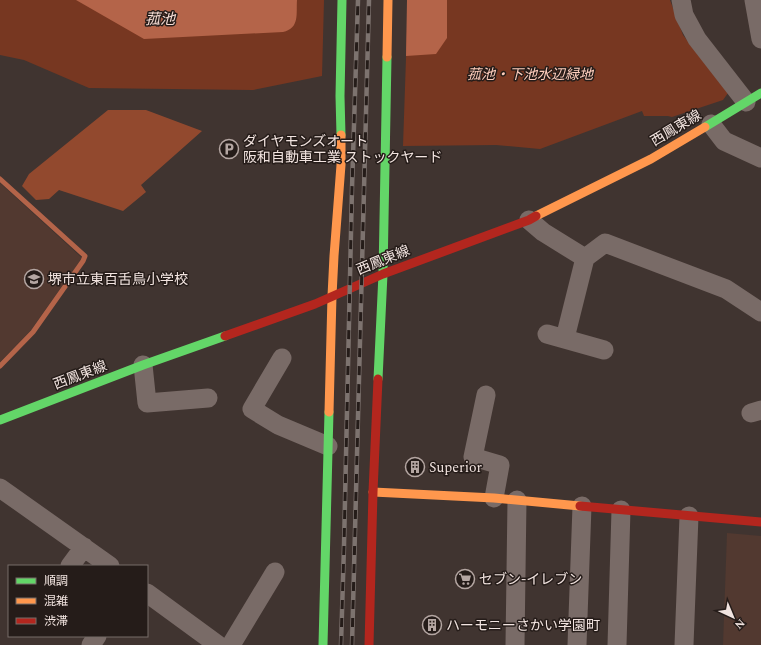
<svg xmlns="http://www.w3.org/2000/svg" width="761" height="645" font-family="Spectral,'Noto Sans JP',serif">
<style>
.built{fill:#523930}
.green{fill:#773721}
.forest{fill:#92492e}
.water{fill:#b46449}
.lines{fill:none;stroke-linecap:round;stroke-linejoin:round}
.stream{stroke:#b46449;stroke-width:5}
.street{stroke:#796b67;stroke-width:19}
.fast{stroke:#63d668;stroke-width:9}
.slow{stroke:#ff974d;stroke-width:9}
.jam{stroke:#b3261e;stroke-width:9}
.rail-casing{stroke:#7d736f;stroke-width:4.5}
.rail{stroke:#251c19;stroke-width:3;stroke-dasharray:9;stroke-linecap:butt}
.labels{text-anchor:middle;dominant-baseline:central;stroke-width:3;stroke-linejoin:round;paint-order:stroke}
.park-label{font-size:14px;font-style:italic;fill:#fdcdbc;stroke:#251c19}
.street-label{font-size:14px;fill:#f2e4e0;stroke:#251c19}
.poi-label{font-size:14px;fill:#f2e4e0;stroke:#251c19;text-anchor:start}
.water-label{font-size:15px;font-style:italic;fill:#f6ddd5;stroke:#251c19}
</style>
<rect width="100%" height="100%" fill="#403430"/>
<!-- built -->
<path class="built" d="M0,183L82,258L31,330L0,362Z
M727,533L761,536V645H723Z"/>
<!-- green -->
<path class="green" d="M0,0H324L322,76L253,90L89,88L24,60L0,55Z
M408,0H670L683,35L728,93L723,100L672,117L668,116H644L642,111L540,149L496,145L403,146Z"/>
<!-- forest -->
<path class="forest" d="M108,110H146L202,131L141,185L146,192L123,211L59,190L49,199L36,200L22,186L29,174Z"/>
<!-- water -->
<path class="water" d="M76,0H297C296,14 300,28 283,32L144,39Z
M407,0H447V38L436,54L406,56Z"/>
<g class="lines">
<!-- stream -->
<path class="stream" d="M0,179L85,256L83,261L33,332L0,366"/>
<!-- street -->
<path class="street" d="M681,0L684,15L697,39L746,102
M754,0L761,39
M711,124L724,141L761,158
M529,220L543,232L585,258L605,243L726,289L761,312
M547,334L604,350
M565,338L585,258
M282,358L252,409L278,425L328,446
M143,365L147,403L208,398
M486,395L473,457L500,465L494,498
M751,413L761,410
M0,488L110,566
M70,566L84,547
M147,593L218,645
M91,645L97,636
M231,645L275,572
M515,645L517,500
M577,645L582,506
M617,645L621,510
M684,645L689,516"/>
<!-- fast -->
<path class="fast" d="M705,127L761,93
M341,135L340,96L342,0
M378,379L383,274L387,57
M0,420L143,365L225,336
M323,645L329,412"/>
<!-- slow -->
<path class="slow" d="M387,57L388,0
M536,216L651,159L705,127
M329,412L332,296L334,256L341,165V135
M373,492L494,498L580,506"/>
<!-- jam -->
<path class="jam" d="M225,336L315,304L383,274L529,220L536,216
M580,506L761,522
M369,645L373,492L378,379"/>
<defs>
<path id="rail" d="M341,645L344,546L352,188L358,0
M352,645L369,0"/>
</defs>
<!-- rail casing -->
<use href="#rail" class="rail-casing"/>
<!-- rail -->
<use href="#rail" class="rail"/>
</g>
<!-- icons -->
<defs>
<symbol id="parking-ring" viewBox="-11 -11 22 22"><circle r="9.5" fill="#251c19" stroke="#b4a6a2" stroke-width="1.5"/><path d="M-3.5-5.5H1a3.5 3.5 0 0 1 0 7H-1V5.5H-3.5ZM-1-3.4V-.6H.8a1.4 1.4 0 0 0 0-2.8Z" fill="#b4a6a2"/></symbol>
<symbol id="school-ring" viewBox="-11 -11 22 22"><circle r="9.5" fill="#251c19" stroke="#b4a6a2" stroke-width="1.5"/><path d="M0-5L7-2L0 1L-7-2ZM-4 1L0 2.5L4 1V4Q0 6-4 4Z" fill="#b4a6a2"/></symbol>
<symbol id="building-ring" viewBox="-11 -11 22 22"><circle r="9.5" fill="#251c19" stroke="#b4a6a2" stroke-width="1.5"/><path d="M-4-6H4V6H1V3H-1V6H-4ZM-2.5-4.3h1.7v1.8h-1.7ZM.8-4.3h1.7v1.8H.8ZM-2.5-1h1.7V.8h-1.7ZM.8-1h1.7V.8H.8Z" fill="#b4a6a2"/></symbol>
<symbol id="supermarket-ring" viewBox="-11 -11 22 22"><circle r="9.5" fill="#251c19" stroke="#b4a6a2" stroke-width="1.5"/><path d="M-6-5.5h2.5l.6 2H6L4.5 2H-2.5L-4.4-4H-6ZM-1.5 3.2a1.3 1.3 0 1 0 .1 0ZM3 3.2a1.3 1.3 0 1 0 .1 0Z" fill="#b4a6a2"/></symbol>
</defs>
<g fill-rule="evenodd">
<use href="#parking-ring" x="218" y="138" width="22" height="22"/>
<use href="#school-ring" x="23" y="268" width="22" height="22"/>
<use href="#building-ring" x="404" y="456" width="22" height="22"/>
<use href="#supermarket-ring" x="454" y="568" width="22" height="22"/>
<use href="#building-ring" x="421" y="614" width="22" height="22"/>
</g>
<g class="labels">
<!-- park labels -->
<g class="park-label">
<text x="530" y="74">菰池・下池水辺緑地</text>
</g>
<!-- street labels -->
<g class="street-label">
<text transform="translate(676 128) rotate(-31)">西鳳東線</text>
<text transform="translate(383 260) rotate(-22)">西鳳東線</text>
<text transform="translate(80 375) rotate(-21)">西鳳東線</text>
</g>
<!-- poi labels -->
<g class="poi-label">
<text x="243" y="141">ダイヤモンズオート<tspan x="243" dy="16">阪和自動車工業 ストックヤード</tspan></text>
<text x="48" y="279">堺市立東百舌鳥小学校</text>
<text x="429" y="467">Superior</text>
<text x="479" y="579">セブン-イレブン</text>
<text x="446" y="625">ハーモニーさかい学園町</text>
</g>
<!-- water labels -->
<g class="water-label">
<text x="160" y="19">菰池</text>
</g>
</g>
<!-- legend -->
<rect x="8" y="565" width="140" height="72" fill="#251c19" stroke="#776c69"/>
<rect x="16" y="578" width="20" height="6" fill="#63d668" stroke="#776c69"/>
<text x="44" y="585" font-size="12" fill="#f2e4e0">順調</text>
<rect x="16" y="598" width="20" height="6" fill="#ff974d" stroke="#776c69"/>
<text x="44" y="605" font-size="12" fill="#f2e4e0">混雑</text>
<rect x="16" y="618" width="20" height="6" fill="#b3261e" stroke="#776c69"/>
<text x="44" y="625" font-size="12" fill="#f2e4e0">渋滞</text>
<!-- north arrow -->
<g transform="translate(733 617) rotate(136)" stroke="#251c19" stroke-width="3" paint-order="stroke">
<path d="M0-3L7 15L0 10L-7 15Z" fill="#f2e4e0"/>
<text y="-6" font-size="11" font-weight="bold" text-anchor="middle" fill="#f2e4e0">N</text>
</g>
</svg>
